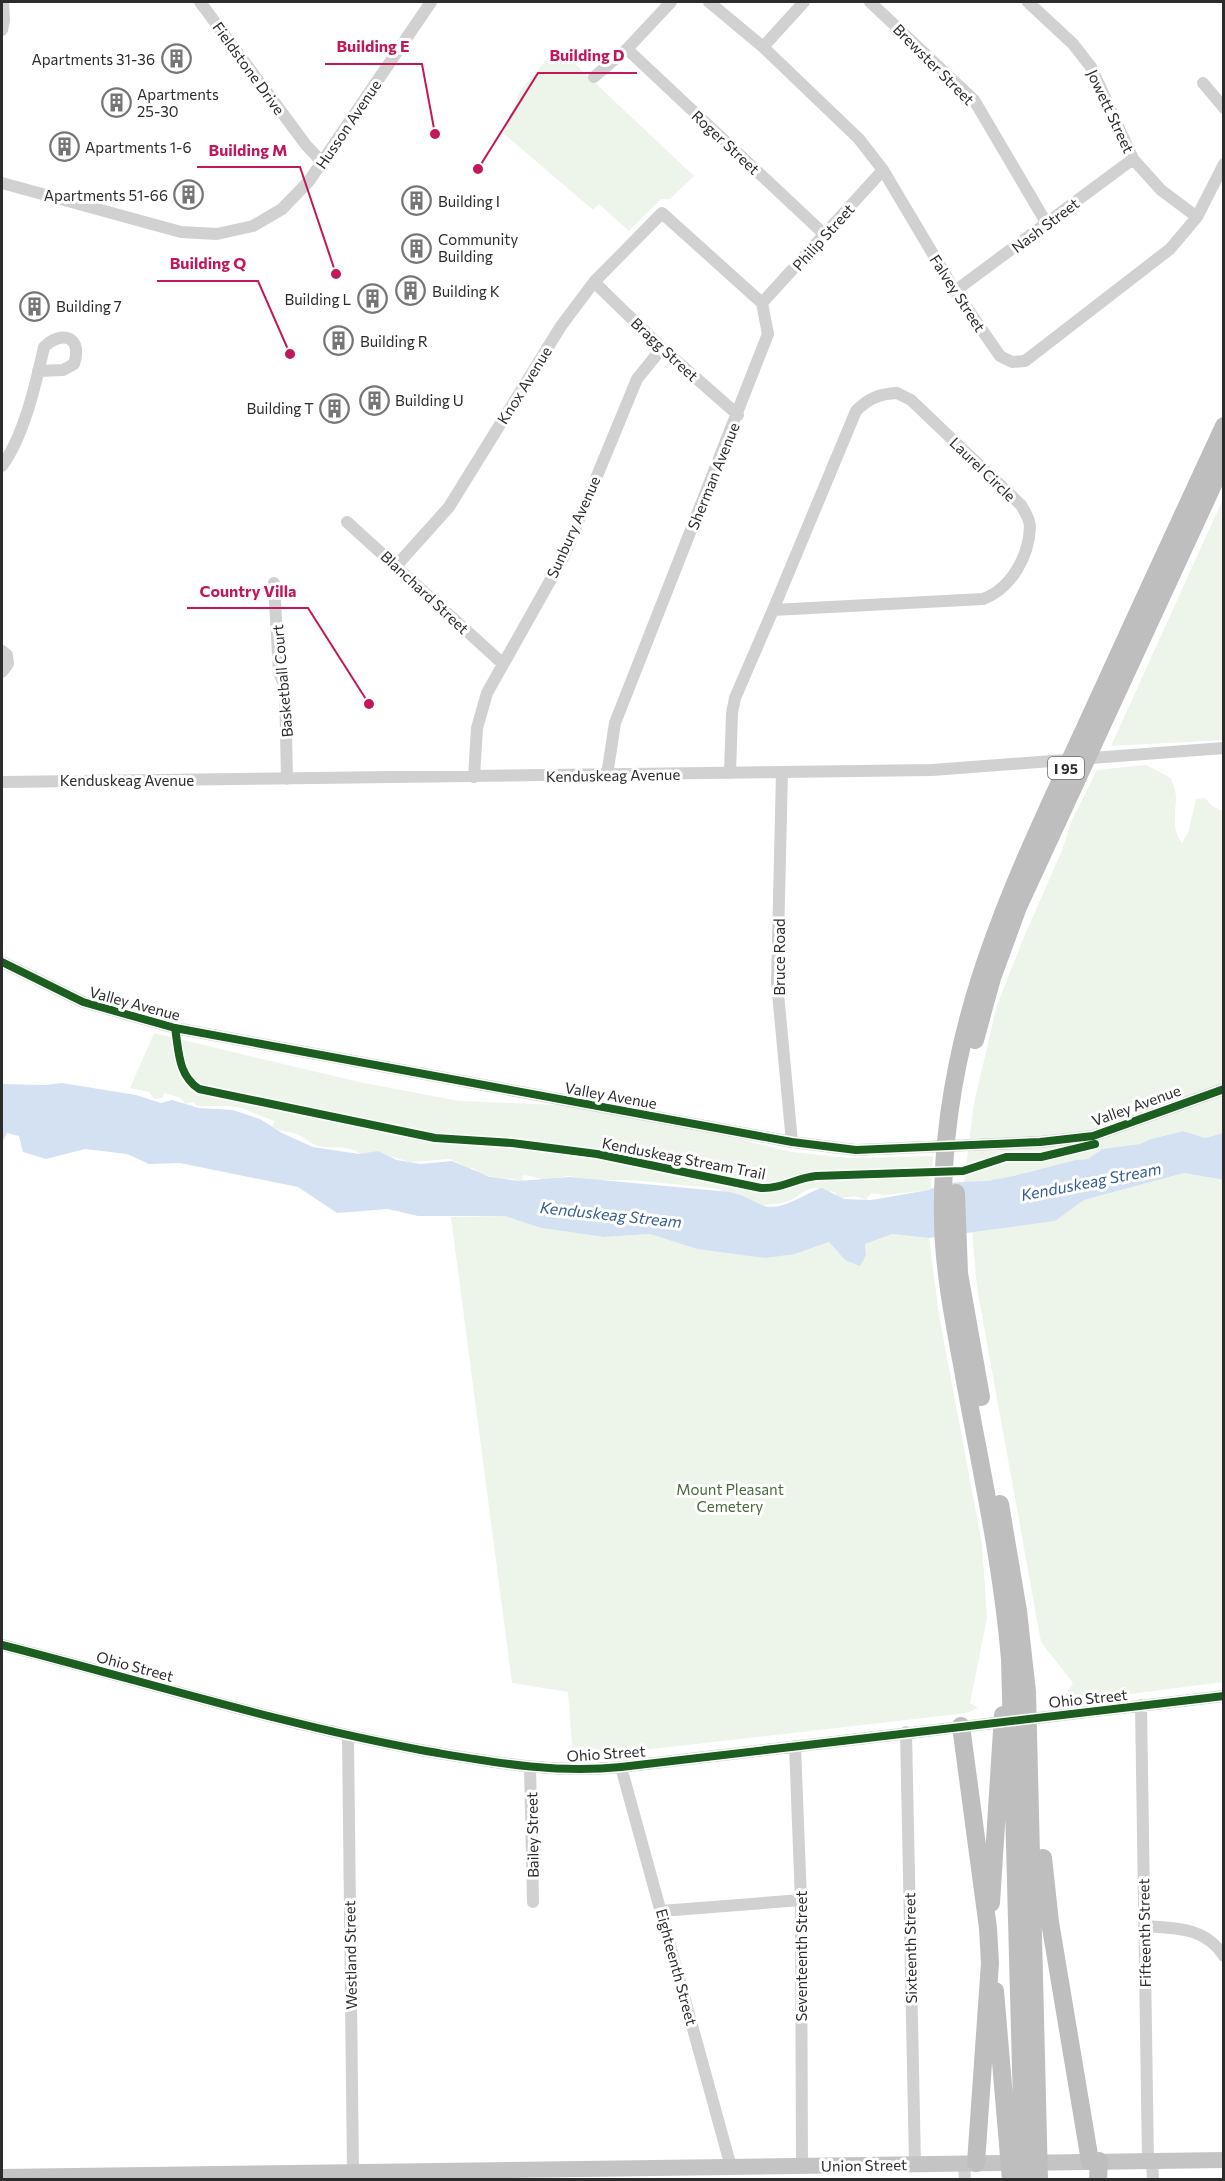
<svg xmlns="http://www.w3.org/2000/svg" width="1225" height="2181" font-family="Commissioner,sans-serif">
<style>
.green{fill:#edf4ea}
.water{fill:#d4e1f2}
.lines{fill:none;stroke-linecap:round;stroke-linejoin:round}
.minor{stroke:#d1d1d1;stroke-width:12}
.major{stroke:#c4c4c4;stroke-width:16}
.highway{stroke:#bebebe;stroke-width:18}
.cycleway-casing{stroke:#fff;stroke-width:11}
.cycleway{stroke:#1b5e20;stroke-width:8}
.labels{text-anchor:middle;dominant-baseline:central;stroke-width:6;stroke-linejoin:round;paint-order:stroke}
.shield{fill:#fff;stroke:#6b6b6b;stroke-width:1.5}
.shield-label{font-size:14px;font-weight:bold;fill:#2c2c2c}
.poi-label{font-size:15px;fill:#2c2c2c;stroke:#fff;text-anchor:start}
.street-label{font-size:15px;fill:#2c2c2c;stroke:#fff}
.park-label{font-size:15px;fill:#456a37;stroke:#fff}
.water-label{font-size:16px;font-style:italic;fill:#365c92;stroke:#fff}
.leader{fill:none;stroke:#c2185b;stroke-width:2}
.callout-dot{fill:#c2185b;stroke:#fff;stroke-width:2}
.callout-label{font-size:16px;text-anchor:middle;font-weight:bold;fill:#c2185b;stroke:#fff;stroke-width:6;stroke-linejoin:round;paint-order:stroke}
</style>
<rect width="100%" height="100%" fill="#fff"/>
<!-- green -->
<path class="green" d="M557,47L694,176L670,199H661L629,231L599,204L593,210L503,133L520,91Z
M1223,499V740L1111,746Z
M1146,765L1171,778C1173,784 1176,791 1176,797C1176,812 1171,830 1182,843L1188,833L1196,799L1205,798L1212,806L1223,811V1133L1205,1138L1183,1131L1151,1139L1140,1144L1102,1149L1088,1159L1076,1160L996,1180L964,1182L974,1103L997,1005L1024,937L1063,848L1071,822L1097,770Z
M154,1033L359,1082L459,1101L561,1105L710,1132L792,1152L849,1158L933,1156L931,1190L885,1195L871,1193L866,1200L854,1196L838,1199L835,1192L817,1190V1188C805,1188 801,1195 791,1200C785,1204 772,1204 764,1205L763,1208L715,1188L631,1180H595L567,1176L546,1180L524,1175L522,1179L526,1181L522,1183C517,1179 505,1177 500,1180C491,1175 480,1176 472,1167L470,1169L450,1159L410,1162L376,1152L361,1154C351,1146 335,1148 324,1147C312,1146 307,1139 298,1135C288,1130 280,1133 272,1126L275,1121C264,1117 256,1114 247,1110C233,1104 213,1107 197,1106L193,1102L185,1104L181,1098L164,1093L163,1098L154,1099L149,1092L130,1088Z
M1184,1173L1223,1180V1682L1060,1703L1073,1683L1041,1642L977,1288L972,1231L1055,1221L1084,1200Z
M506,1216L541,1228L604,1237L650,1234L697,1249L795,1254L829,1242L845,1260L866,1255L865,1244L892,1234L929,1238L939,1315L982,1544L987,1618L970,1703L978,1708L967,1713L573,1758L568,1692L512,1683L451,1217Z"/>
<!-- water -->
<path class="water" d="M62,1083L136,1095L161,1103L172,1100L199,1108L233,1110L260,1119L282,1133L313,1147L359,1154L378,1151L397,1160L421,1164L452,1161L490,1177L519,1181L569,1177L730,1192C742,1195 751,1200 762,1205C781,1213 804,1193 822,1188L844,1199L871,1200L929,1190C950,1178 975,1184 998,1179C1024,1174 1050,1166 1076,1160L1088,1159L1102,1149L1140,1144L1151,1139L1183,1131L1205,1138L1223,1133L1224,1180L1184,1173L1084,1200L1055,1221L929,1238L892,1234L865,1244L866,1255L860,1266L845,1260L829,1242L795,1254L765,1258L697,1249L650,1234L604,1237L541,1228L505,1216H418L388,1209L337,1213L298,1187L180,1163L149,1164L127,1154L85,1149L46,1159L23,1152L19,1136L7,1133L2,1143V1084L45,1085Z"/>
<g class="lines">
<!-- minor -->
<path class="minor" d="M200,2L306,145L322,162
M709,2L763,47L859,139L883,170L955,291L1000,356L1012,362L1025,361L1170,249L1197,217L1224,164
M870,2L974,100L1047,224
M1028,2L1073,44L1091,67L1133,159L1161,190L1197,217
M2,30L4,20L3,2
M763,47L804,2
M627,49L825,235
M594,77L627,49L671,2
M1203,83L1224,108
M2,183L181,232L217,234L253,226L282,209L309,181L431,2
M594,282L662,348L738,415
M955,291L1133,159
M762,303L883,170
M897,393L911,400L1021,505C1025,512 1030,519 1030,527C1029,556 1011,589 983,599L773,610L856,411C869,398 879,394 897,393Z
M2,466C24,436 36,383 44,347C62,330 83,336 74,364L63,370L38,371
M347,522L502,663
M397,565L449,507L561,326L594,282L662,213L762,303L768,334L615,723L607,775
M274,583L279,673L285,686L287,779
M2,651L7,655L8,664L2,672
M782,772L777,983L792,1142
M730,773L732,713L735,698L773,610
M474,777L477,728L487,693L564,556L637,379L662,348
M2,782L932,770L1224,748
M2,962L83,1002L175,1028L792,1142L856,1150L1040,1142L1093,1136L1224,1089
M2,1645C143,1681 283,1725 426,1751C492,1762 554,1774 621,1767L1224,1696
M1141,1705L1148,2161
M906,1732L915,2164
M348,1737L353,2173
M795,1746L801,1900L802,2166
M530,1767L533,1902
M621,1767L731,2167
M661,1911L801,1900
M1144,1926C1176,1928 1205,1927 1224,1956
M1152,2161L1153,2180
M964,2163L965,2180"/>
<!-- major -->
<path class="major" d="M2,2177L1224,2160"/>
<!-- highway -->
<path class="highway" d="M975,1040L992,978L1018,907L1224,461
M956,1193L959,1273L981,1397
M1000,1504L1018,1611L1027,1692L1039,2180
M961,1726L988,1928L990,1963L976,2163
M1043,1858L1050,1922L1090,2161
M991,1903L1003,1715
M995,1991L1011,2180
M1024,2180L1010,1659C1002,1562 980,1466 963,1370C954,1321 944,1272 943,1222C939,1035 1009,892 1085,728C1131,627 1177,527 1224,426
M1098,2180L1099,2161"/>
<defs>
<path id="cycleway" d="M2,962L83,1002L175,1028L792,1142L856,1150L1040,1142L1093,1136L1224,1089
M175,1028C179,1052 178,1075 199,1089L435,1138L512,1143L597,1154L761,1188C782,1189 796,1178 816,1176L963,1171L1006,1157H1041L1095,1144
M2,1645C143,1681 283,1725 426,1751C492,1762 554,1774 621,1767L1224,1696"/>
</defs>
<!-- cycleway casing -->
<use href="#cycleway" class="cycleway-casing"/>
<!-- cycleway -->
<use href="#cycleway" class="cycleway"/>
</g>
<!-- icons -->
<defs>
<symbol id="building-ring" viewBox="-11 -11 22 22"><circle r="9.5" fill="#fff" stroke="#767676" stroke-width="1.5"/><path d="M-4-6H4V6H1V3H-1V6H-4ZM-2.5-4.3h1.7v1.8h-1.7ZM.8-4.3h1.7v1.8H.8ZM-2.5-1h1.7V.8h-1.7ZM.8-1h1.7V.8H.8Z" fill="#767676"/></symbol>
</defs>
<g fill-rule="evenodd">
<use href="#building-ring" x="160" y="42" width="33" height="33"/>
<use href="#building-ring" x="100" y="86" width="33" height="33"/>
<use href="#building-ring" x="48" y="130" width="33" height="33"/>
<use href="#building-ring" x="172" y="178" width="33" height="33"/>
<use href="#building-ring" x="400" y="184" width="33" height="33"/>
<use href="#building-ring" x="400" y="232" width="33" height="33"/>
<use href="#building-ring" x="394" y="274" width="33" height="33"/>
<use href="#building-ring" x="356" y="282" width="33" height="33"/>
<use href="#building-ring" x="18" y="290" width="33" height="33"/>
<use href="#building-ring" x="322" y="324" width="33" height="33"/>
<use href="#building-ring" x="358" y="384" width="33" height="33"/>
<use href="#building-ring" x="318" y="392" width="33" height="33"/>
</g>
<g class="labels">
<!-- shield labels -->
<rect class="shield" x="1048" y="757" width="36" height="22" rx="4.5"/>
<g class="shield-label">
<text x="1066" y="768">I 95</text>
</g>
<!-- poi labels -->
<g class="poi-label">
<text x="155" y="59" text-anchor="end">Apartments 31-36</text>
<text x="137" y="94">Apartments<tspan x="137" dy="17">25-30</tspan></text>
<text x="85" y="147">Apartments 1-6</text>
<text x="168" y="195" text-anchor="end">Apartments 51-66</text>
<text x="438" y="201">Building I</text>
<text x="438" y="239">Community<tspan x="438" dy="17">Building</tspan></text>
<text x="432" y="291">Building K</text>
<text x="351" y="299" text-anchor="end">Building L</text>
<text x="56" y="306">Building 7</text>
<text x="360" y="341">Building R</text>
<text x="395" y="400">Building U</text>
<text x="314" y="408" text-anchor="end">Building T</text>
</g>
<!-- street labels -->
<g class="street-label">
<text transform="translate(934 64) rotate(45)">Brewster Street</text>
<text transform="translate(249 68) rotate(54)">Fieldstone Drive</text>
<text transform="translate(1111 111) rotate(65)">Jowett Street</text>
<text transform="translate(348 124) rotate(-56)">Husson Avenue</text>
<text transform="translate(726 142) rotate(43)">Roger Street</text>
<text transform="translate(1045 225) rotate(-37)">Nash Street</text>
<text transform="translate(823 237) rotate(-48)">Philip Street</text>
<text transform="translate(958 293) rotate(57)">Falvey Street</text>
<text transform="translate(665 349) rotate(43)">Bragg Street</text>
<text transform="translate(524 385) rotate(-58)">Knox Avenue</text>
<text transform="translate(983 469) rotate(44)">Laurel Circle</text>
<text transform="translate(713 476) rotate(-68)">Sherman Avenue</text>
<text transform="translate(573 527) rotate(-66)">Sunbury Avenue</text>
<text transform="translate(425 592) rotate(43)">Blanchard Street</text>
<text transform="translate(282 681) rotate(-95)">Basketball Court</text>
<text transform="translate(613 775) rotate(-1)">Kenduskeag Avenue</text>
<text x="127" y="780">Kenduskeag Avenue</text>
<text transform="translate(779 957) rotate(-90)">Bruce Road</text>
<text transform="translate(135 1003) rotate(15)">Valley Avenue</text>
<text transform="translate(611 1095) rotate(10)">Valley Avenue</text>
<text transform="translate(1136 1105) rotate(-20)">Valley Avenue</text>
<text transform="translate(684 1158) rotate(11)">Kenduskeag Stream Trail</text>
<text transform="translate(135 1666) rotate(15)">Ohio Street</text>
<text transform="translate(1088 1698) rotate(-6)">Ohio Street</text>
<text transform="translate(606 1753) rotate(-4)">Ohio Street</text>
<text transform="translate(532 1835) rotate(-91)">Bailey Street</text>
<text transform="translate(1144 1933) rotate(-91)">Fifteenth Street</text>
<text transform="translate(910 1948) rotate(-91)">Sixteenth Street</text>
<text transform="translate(350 1955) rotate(-91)">Westland Street</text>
<text transform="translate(801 1956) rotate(-90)">Seventeenth Street</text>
<text transform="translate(677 1967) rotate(75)">Eighteenth Street</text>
<text transform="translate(864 2165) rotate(-1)">Union Street</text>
</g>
<!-- park labels -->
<g class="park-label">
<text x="730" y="1489">Mount Pleasant<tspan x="730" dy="17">Cemetery</tspan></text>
</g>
<!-- water labels -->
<g class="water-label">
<text transform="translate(1091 1181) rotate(-11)">Kenduskeag Stream</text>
<text transform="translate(611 1214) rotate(6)">Kenduskeag Stream</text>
</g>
</g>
<!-- callouts -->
<path class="leader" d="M435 134L422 64H325M478 169L538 73H637M336 274L300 167H197M290 354L258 281H157M369 704L308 608H187"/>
<g class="callout-dot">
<circle cx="435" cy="134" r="6"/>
<circle cx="478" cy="169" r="6"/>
<circle cx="336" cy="274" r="6"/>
<circle cx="290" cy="354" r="6"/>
<circle cx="369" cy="704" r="6"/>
</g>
<g class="callout-label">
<text x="373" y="52">Building E</text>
<text x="587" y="61">Building D</text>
<text x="248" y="156">Building M</text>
<text x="208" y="269">Building Q</text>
<text x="248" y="597">Country Villa</text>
</g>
<!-- border -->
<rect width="1225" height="2181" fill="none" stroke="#2c2c2c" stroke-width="6"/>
</svg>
